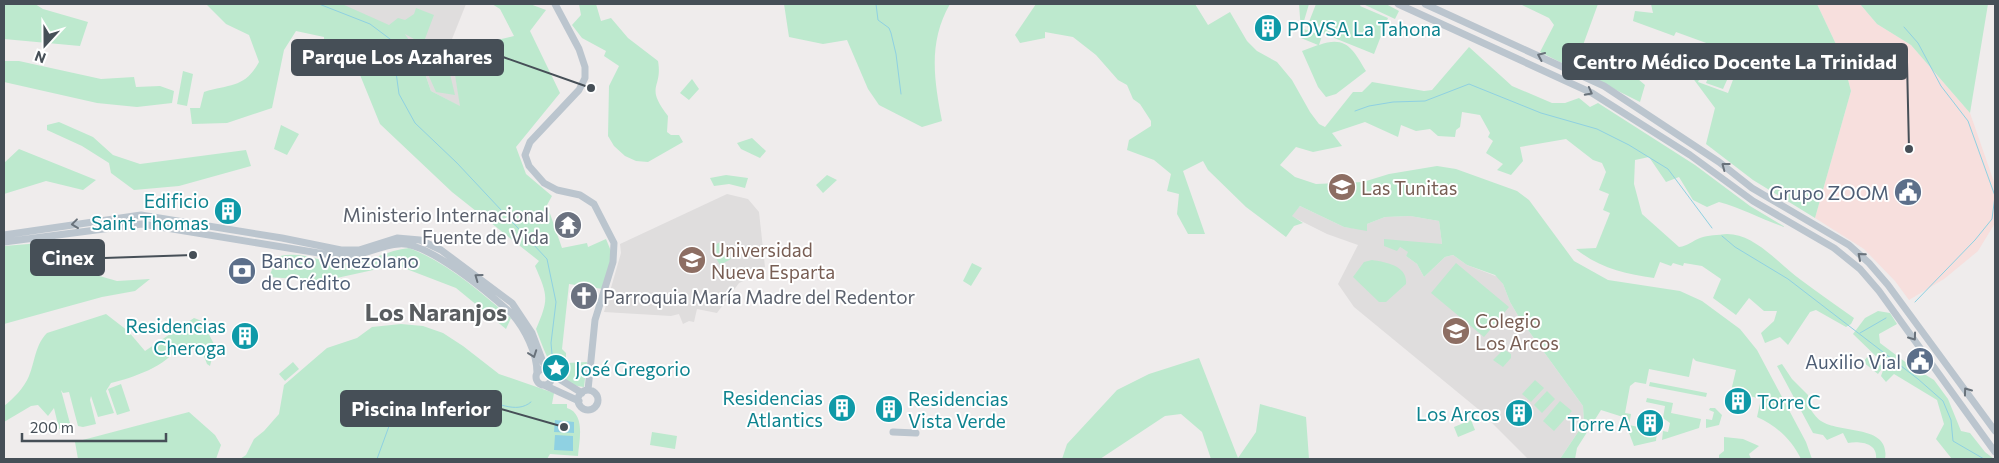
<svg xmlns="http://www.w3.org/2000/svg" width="1999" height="463" font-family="Commissioner,sans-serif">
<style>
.education{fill:#dfdddd}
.medical{fill:#f7dfdd}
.green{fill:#bde9ce}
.water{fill:#8fd1e2}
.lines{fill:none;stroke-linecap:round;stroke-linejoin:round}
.stream{stroke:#8fd1e2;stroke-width:1}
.secondary{stroke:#bbc5ce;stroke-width:7}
.oneway{stroke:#69727b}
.labels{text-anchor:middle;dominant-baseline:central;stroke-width:4;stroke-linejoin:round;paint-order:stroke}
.culture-label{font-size:19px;fill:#0d838f;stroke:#fff;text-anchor:end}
.education-label{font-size:19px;fill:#785e54;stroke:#fff;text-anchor:start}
.service-label{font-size:19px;fill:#4e5e75;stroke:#fff;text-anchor:end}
.worship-label{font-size:19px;fill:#5b616d;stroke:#fff;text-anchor:end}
.district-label{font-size:24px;font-weight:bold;fill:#595d60;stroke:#fff}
.leader{fill:none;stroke:#464f57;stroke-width:2}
.callout-dot{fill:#464f57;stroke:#fff;stroke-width:2}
.callout{fill:#464f57;stroke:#464f57;stroke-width:2}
.callout-label{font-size:20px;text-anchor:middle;font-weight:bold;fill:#fff}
</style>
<rect width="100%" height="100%" fill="#efecec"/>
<!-- education -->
<path class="education" d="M342,4H466L448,49L451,51L461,107L431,91L419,56Z
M727,194L748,199L759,212L765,267L750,269V278L739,283L717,313L697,309L694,322L689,321L683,324L679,314L671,316L604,312L621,253L620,244Z
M1300,206L1344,227L1367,230V224L1385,217L1410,216L1439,221L1442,244L1400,247L1409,252L1406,256L1417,264L1424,277L1445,257L1453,255L1467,265L1498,277L1503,284L1510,302L1520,319L1583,406L1584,423L1560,459H1528L1478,409L1354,307L1338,284L1358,245L1327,234L1291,216Z"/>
<!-- medical -->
<path class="medical" d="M1817,4H1860L1877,24L1911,45L1970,113L1995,185V223L1978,251L1944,279L1909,300L1895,281L1864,249L1815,218L1851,91L1842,57Z"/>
<!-- green -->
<path class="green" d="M4,4H35L43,9L88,22L80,46L4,39Z
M206,4H342L389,25L398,18L405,20L414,14L416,8L434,15L423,44L405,34L419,56L431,91L460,106L451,51L514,36L500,9L492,4H530L546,10L530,31L560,93L516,147L526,174L552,196L547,205L562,248L587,243L588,247L606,239L613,256L603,289L569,284L562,349L566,353V363L587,362L584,387C554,385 545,352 536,329C549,299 548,296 535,266L539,261L452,192L380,124L358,70L324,54V37L296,31L284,50L272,108L227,123L192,124L190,108H200L204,92C231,84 245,88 259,62L249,35L226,24Z
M579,4H596L601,21L611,18L628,38L658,61C663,89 644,85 668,116L667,132L671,135H679L683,142L648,162L636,161L625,156L614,146L608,136L609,86L619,66L604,56L606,51L582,38L572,25L581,15Z
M784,4H950C928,42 934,80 942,121L922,127L879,105L868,89L847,40L823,44L789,37Z
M1036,4H1195L1208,25L1230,12L1247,41L1257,51L1277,62L1292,80L1310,112L1319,124L1325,127L1353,92H1362L1372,82L1424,91L1432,90L1469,47L1512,86L1552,103H1565L1579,98L1590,107L1598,103L1695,165L1750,206L1785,227C1762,220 1742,208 1719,202L1707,207L1693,200L1679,177L1666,182L1649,157L1635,160L1634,184L1642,214L1679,247C1688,246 1692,241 1700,238C1708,235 1718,235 1727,234C1755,234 1779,264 1801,280C1818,293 1836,305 1854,318L1851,324L1846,327L1816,310L1810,312L1788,345L1780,337L1765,343L1761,333L1774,321L1777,311H1764L1749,298L1736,315L1713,298L1721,279L1702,266L1684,263L1683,266L1673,263L1671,266L1660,262L1654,278C1625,274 1599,268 1576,249L1596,248L1610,213L1603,210L1609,194L1599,190L1606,172L1602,163L1593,160L1566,139L1520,147L1523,161L1511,175L1497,170L1503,164L1486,153L1493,141L1488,137L1490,133L1480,115L1462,112L1460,127L1456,130L1455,137L1438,136L1430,129L1416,131L1401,125L1398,137L1365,122L1332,133L1342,146L1313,152L1296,147L1280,165L1295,177L1316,184L1363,182L1389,174L1437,166L1456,169L1517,191L1529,200L1574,261L1608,280L1680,291L1702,301L1740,329L1757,350L1806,442L1812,459H1801C1792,440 1777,426 1757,417L1761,399L1731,391L1736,370L1696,361L1693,358L1689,377L1649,369L1646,384L1635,382L1630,386L1625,413L1631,414L1629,425L1657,431L1656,441L1634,446L1623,417L1601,410L1577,448L1575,459H1560L1584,423L1583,406L1520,319L1510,302L1503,284L1495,275L1467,265L1453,255L1445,257L1424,277L1417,264L1406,256L1408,252L1400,247L1397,251L1384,246V239L1442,244L1439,221L1410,216L1385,217L1367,224V231L1344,227L1300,206L1292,216L1303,223L1294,226L1286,237L1246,207L1208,170L1203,161L1183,171L1205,234H1188L1177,214L1179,194L1167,191L1171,174L1154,160L1127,150L1129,140L1151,126V121L1140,104L1133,99L1127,85L1118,80L1096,55L1073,37L1045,32V38L1020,43L1015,35Z
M1299,4H1309L1301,31Z
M1316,4H1361L1360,6L1388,18L1374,54L1307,27Z
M1363,4H1386L1399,11L1395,19Z
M1520,4H1598L1579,56L1612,74L1631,73L1645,85L1640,102L1540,52L1554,25L1549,18Z
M1651,4H1817L1842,57L1851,91L1815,218L1753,180L1706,144L1715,108L1692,77L1699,80L1698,82L1728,93L1742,56L1676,32L1674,36L1633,21L1635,11L1653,13Z
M1860,4H1988L1970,113L1911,45L1877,24Z
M1304,29L1322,36L1319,45C1346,35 1353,49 1366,71L1336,94L1326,97L1318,87L1302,51L1318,45L1301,38Z
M4,61H19L101,79L134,77L136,87L160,86L174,91L172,103L137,107L97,103L4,82Z
M449,70L455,95L436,92L427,72Z
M183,71L193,74L187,106L177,104Z
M1710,73L1727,80L1723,89L1706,83Z
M692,79L699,89L689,100L680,93Z
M59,122L93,137L113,155L140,164L246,150L251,166L179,186L134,190L111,173L109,163L82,146L47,130V125Z
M281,125L299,134L287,155L274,149Z
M752,138L766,151L760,158L741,149L737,143Z
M19,149L96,180L83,190L46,181L4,194V163Z
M726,175L748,178L745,188L729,184L714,186L710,178Z
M827,175L837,180L823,193L816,185Z
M78,240L96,275L117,281L150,279L135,291L102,297L4,324V246Z
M720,242L731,259L720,265L710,248Z
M409,248C447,262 480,292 511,318L506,329L456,288L396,265L323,281L269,277L277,257C301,249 325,265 349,263C370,262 388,250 409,248Z
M1372,260C1386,262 1408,266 1406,284L1386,302H1379L1353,277L1364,262Z
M972,263L982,268L971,286L963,281Z
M1456,263L1509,307L1484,337L1431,293Z
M1878,311L1890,313L1897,324L1879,334L1880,343L1908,364L1934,380L1948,399L1961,431L1970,433L1985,452L1994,459H1952L1936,439L1944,424L1937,400L1894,374L1886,382L1881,376L1885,365L1853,334L1865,318Z
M106,314L128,331L145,351L194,318L202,321L215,346L210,366L207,364L202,351L178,346C168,366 132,378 111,383L106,391L114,413L98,417L91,396L90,400L96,424L83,427L78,426L69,392L63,393L61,390L71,427L59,429L54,408L48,416L38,405L31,406L4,422V406C13,399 24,388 29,376C35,362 35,345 47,333Z
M401,324L423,326L443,333L463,346L499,374L554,393L552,404H567V408C586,414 579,441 578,456L550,454L547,459H240L246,455L254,439L264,431L279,414L284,385L327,348L357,338L372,327Z
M1504,349L1511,354V358L1503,367L1493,360Z
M1869,355L1883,367L1878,374L1863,362Z
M1199,358L1238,458L1256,432L1260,404L1306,417L1309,459H1211L1202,432L1181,414L1165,416L1100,459H1062L1067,444L1117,390L1149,374Z
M293,362L299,369L285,381L279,374Z
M1782,364L1792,379L1808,395V406C1812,411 1816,418 1821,421C1840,434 1891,424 1885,459H1876C1878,443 1860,441 1848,443L1843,433L1827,440L1823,435L1813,433L1777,366Z
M1535,380L1544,388L1531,402L1522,394Z
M1650,382L1707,393L1706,397L1649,386Z
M121,384L130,411L117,415L108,389Z
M1547,391L1555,399L1542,413L1534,405Z
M1647,398L1673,403L1671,413L1701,419L1699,428L1662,440L1663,431L1668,432L1670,423L1663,418L1665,406L1646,402Z
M1560,401L1572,411L1554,431L1543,421Z
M1710,408H1715L1722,415L1719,425L1706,428V419L1712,420L1714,412L1709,410Z
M189,412L215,435L221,445L216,459H78L75,442Z
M1471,420L1475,430L1458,437L1454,427Z
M652,432L677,436L675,449L650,445Z
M1724,437L1743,439L1759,446L1749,454L1751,459H1719V455L1724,451Z"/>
<!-- water -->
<path class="water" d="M555,420L574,422V433L554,432Z
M555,435L573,436V451L554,450Z"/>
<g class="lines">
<!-- stream -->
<path class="stream" d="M319,4L370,24L398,45L395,65L399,94L415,123L457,163L547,259L556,302L551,343L553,365
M876,4L878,20L889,28L891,33L896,54L901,94
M1904,27L1918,43L1941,86L1968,121L1995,196L1992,219L1975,240L1915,302
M1355,111L1369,106L1393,102L1425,101L1469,84L1541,113L1597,129L1629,145L1668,169L1712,228
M1722,236L1735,247L1788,279L1918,379L1943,401L1951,420L1953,441L1984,459
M1860,333L1886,318
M377,459L392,418L390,406L397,401C424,404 452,396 479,399C495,401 516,415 531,402"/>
<!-- secondary -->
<path class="secondary" d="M555,4L579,49L585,67V78L579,90L530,142L525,155L529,166L544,183L557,190L580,195L594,204L614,243L613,262L595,320L588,390
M1398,4L1592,93L1690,155L1753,201L1834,248L1860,269L1879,291L1995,452
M1425,4L1604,86L1719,162L1752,188L1849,245L1869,263L1888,285L1995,431
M4,235L141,215L282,238L341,250H359L397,238L420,240L441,250L512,303L532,333L546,370
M4,242L142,224L343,257C363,256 380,245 399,244C428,241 491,295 512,314C525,329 537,353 537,373
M536 377a8 8 0 1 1 16 0a8 8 0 1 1-16 0Z
M551,374L582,393
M544,385L579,401
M578 400a10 10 0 1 1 20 0a10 10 0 1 1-20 0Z
M893,432L916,433"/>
</g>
<!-- one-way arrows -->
<defs><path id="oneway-chevron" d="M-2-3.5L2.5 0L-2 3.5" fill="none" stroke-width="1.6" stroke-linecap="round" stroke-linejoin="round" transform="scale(1.25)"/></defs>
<g class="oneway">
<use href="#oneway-chevron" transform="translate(1541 56) rotate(-156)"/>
<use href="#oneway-chevron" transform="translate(1589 92) rotate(28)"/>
<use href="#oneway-chevron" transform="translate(1725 166) rotate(-143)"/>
<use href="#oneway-chevron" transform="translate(75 224) rotate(173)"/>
<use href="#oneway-chevron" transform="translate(1861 256) rotate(-139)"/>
<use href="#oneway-chevron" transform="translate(478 277) rotate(-144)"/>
<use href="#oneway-chevron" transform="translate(1913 337) rotate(54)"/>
<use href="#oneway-chevron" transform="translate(533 354) rotate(70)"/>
<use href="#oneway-chevron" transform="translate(1967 391) rotate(-126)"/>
</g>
<!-- icons -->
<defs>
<symbol id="building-disc" viewBox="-11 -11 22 22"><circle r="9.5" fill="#0f9aa8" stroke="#fff"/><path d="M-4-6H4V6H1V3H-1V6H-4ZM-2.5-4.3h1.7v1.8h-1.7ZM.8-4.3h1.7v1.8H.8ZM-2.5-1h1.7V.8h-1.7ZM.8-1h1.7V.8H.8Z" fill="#fff"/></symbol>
<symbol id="school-disc" viewBox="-11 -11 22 22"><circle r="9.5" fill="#8d6e63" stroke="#fff"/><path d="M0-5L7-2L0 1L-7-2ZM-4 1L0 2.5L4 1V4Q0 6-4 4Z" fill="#fff"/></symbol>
<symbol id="civic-disc" viewBox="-11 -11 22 22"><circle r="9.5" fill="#5c6f8a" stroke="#fff"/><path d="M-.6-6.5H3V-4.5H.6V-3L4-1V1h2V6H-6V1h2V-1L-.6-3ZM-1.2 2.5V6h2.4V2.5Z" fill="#fff"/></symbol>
<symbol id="temple-disc" viewBox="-11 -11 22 22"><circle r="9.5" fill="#6b7280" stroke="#fff"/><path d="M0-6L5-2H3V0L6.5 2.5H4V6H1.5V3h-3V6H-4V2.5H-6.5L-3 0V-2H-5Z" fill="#fff"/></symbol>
<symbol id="university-disc" viewBox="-11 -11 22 22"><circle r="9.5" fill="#8d6e63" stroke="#fff"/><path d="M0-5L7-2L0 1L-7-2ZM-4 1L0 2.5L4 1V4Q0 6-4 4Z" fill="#fff"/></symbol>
<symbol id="bank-disc" viewBox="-11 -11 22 22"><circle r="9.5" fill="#5c6f8a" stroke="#fff"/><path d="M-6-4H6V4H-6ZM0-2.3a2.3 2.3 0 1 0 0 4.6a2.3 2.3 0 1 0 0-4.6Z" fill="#fff"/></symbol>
<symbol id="church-disc" viewBox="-11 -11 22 22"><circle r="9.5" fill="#6b7280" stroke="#fff"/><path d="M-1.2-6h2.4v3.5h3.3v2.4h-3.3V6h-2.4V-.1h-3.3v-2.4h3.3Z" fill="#fff"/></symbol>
<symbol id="sight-disc" viewBox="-11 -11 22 22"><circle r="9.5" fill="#0f9aa8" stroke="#fff"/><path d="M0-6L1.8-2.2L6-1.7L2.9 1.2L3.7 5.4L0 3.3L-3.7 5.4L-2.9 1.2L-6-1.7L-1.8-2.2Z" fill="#fff"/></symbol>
</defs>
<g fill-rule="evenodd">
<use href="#building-disc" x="1252" y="12" width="32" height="32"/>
<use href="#school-disc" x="1326" y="171" width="32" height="32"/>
<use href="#civic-disc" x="1892" y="176" width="32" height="32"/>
<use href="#building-disc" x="212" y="195" width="32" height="32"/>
<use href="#temple-disc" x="552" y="209" width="32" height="32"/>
<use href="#university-disc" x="676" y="244" width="32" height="32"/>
<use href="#bank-disc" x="226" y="255" width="32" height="32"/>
<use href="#church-disc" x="568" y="280" width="32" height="32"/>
<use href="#school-disc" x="1440" y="315" width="32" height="32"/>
<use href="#building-disc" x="229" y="320" width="32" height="32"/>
<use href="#civic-disc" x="1904" y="345" width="32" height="32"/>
<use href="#sight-disc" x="540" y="352" width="32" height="32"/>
<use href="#building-disc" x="1722" y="385" width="32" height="32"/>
<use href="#building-disc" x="826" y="392" width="32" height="32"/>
<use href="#building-disc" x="873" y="393" width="32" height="32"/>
<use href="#building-disc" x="1503" y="397" width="32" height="32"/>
<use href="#building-disc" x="1634" y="407" width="32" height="32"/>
</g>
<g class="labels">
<!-- culture labels -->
<g class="culture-label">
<text x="1287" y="28" text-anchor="start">PDVSA La Tahona</text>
<text x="209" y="200">Edificio<tspan x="209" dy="22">Saint Thomas</tspan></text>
<text x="226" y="325">Residencias<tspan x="226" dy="22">Cheroga</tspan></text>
<text x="575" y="368" text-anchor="start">José Gregorio</text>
<text x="823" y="397">Residencias<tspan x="823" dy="22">Atlantics</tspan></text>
<text x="908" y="398" text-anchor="start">Residencias<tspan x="908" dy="22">Vista Verde</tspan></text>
<text x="1757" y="401" text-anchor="start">Torre C</text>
<text x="1500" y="413">Los Arcos</text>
<text x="1631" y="423">Torre A</text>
</g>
<!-- education labels -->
<g class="education-label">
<text x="1361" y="187">Las Tunitas</text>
<text x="711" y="249">Universidad<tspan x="711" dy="22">Nueva Esparta</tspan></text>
<text x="1475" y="320">Colegio<tspan x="1475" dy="22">Los Arcos</tspan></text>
</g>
<!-- service labels -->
<g class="service-label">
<text x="1889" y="192">Grupo ZOOM</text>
<text x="261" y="260" text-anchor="start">Banco Venezolano<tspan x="261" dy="22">de Crédito</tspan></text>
<text x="1901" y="361">Auxilio Vial</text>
</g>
<!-- worship labels -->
<g class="worship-label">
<text x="549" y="214">Ministerio Internacional<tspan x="549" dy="22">Fuente de Vida</tspan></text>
<text x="603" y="296" text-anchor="start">Parroquia María Madre del Redentor</text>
</g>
<!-- district labels -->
<g class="district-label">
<text x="436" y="311">Los Naranjos</text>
</g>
</g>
<!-- callouts -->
<path class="leader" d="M591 88L503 57M1909 149L1907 62M193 255L104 258M564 427L501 409"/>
<g class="callout-dot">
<circle cx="591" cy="88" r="5"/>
<circle cx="1909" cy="149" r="5"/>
<circle cx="193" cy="255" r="5"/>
<circle cx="564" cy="427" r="5"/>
</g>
<g class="callout">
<rect x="292" y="40" width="211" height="35" rx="5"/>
<rect x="1563" y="44" width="344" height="35" rx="5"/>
<rect x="31" y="240" width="73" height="35" rx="5"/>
<rect x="341" y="391" width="160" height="35" rx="5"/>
</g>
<g class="callout-label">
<text x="397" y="64">Parque Los Azahares</text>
<text x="1735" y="69">Centro Médico Docente La Trinidad</text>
<text x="68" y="265">Cinex</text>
<text x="421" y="416">Piscina Inferior</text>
</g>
<!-- border -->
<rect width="1999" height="463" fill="none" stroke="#464f57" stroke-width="10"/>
<!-- north arrow -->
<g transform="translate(45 45) rotate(201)" stroke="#ffffff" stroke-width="4" paint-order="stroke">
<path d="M0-4L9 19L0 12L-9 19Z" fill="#464f57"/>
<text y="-8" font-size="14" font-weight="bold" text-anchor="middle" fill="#464f57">N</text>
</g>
<!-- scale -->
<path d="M22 433v8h144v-8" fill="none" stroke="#464f57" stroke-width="2.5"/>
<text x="30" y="433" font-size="15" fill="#464f57" stroke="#ffffff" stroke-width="4" paint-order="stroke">200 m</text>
</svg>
